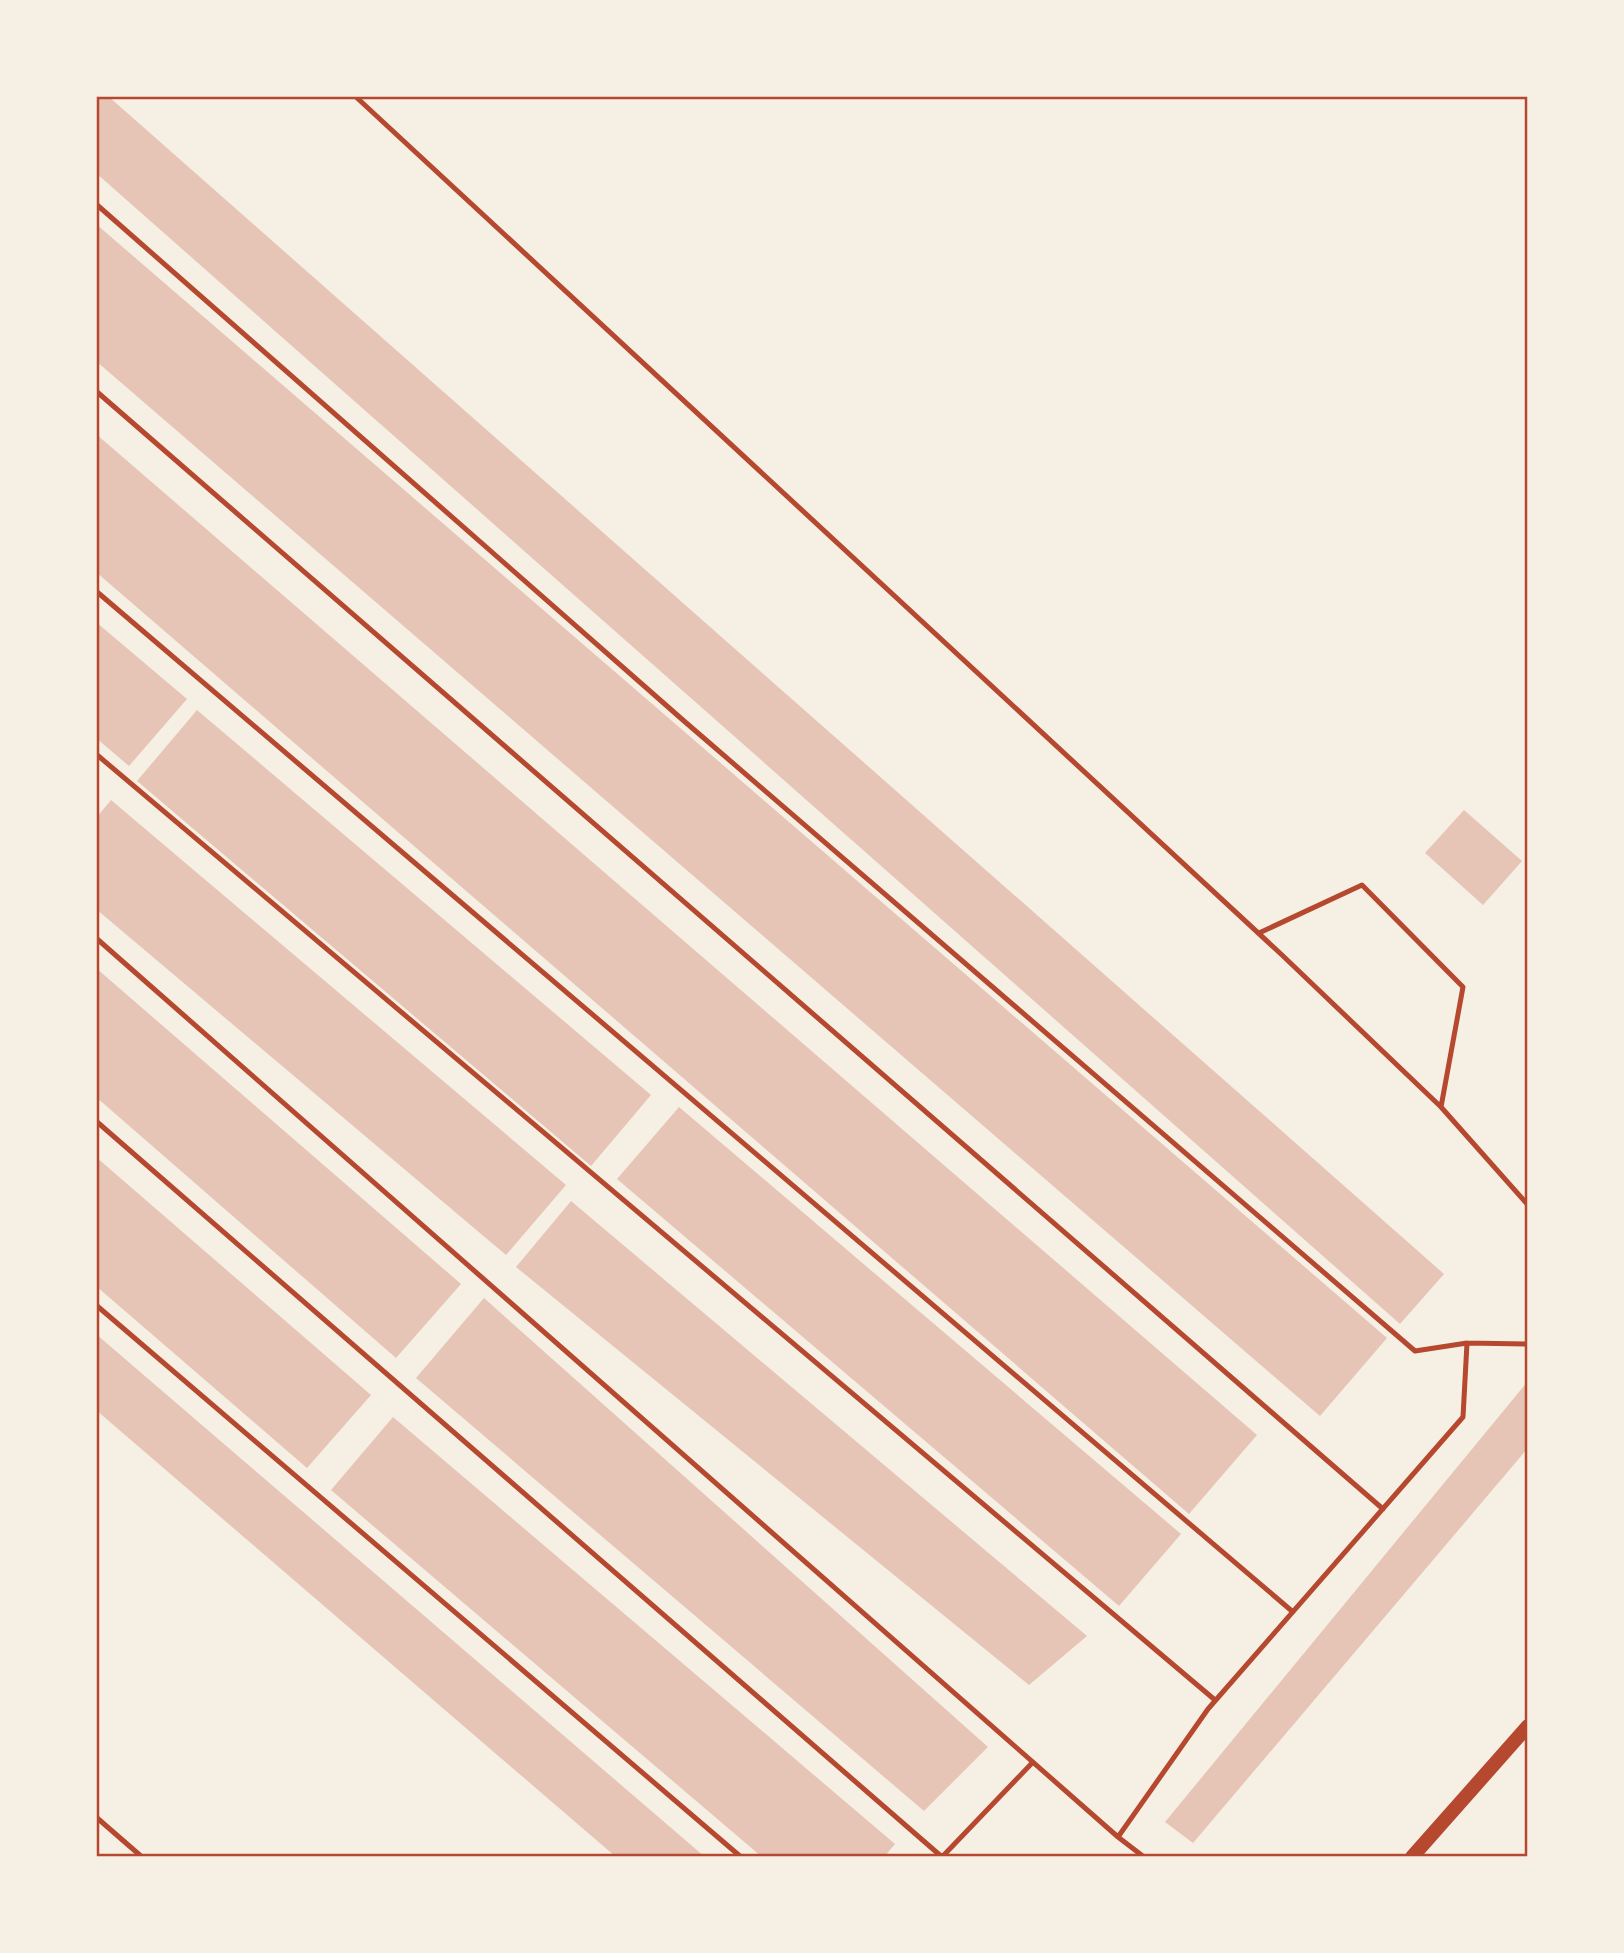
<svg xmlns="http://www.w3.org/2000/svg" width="1624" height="1953" font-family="Commissioner,sans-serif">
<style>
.building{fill:#e6c5b7}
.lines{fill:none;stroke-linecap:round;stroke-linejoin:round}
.service{stroke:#b5482f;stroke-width:5}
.secondary{stroke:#b5482f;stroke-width:14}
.neatline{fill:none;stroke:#b5482f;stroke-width:2.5}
</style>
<rect width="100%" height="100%" fill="#f6efe4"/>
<!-- building -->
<path class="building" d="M96,96H108L1444,1274L1400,1324L96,173Z
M96,224L1387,1338L1320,1416L96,361Z
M96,434L1257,1435L1189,1514L96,572Z
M96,622L187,699L129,766L96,738Z
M197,710L651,1095L591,1166L137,781Z
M111,800L566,1185L506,1255L96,909V818Z
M1464,810L1522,861L1483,905L1425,853Z
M96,968L461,1284L396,1358L96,1097Z
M679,1107L1181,1534L1119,1606L617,1179Z
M96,1157L371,1395L307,1468L96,1286Z
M571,1201L1087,1636L1029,1685L516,1267Z
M484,1298L988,1747L924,1811L416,1378Z
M96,1334L705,1857H616L96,1410Z
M1528,1381V1448L1193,1843L1165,1822Z
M393,1417L895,1844L884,1857H762L331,1490Z"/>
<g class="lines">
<!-- service -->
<path class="service" d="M355,96L1282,955L1441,1107L1528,1205
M96,204L684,721L1415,1351L1467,1343L1528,1344
M96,391L1383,1509
M96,591L1293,1612
M96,754L1215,1700
M1259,933L1362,885L1463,987L1441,1107
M96,938L1118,1837L1144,1857
M96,1121L942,1857L1033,1762
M96,1305L741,1857
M96,1817L142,1857
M1118,1837L1208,1709L1463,1417L1467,1343"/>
<!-- secondary -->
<path class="secondary" d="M1412,1857L1528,1726"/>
</g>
<!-- border -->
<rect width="1624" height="1953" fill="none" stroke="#f6efe4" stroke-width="196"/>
<rect x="98" y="98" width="1428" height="1757" class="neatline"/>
</svg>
